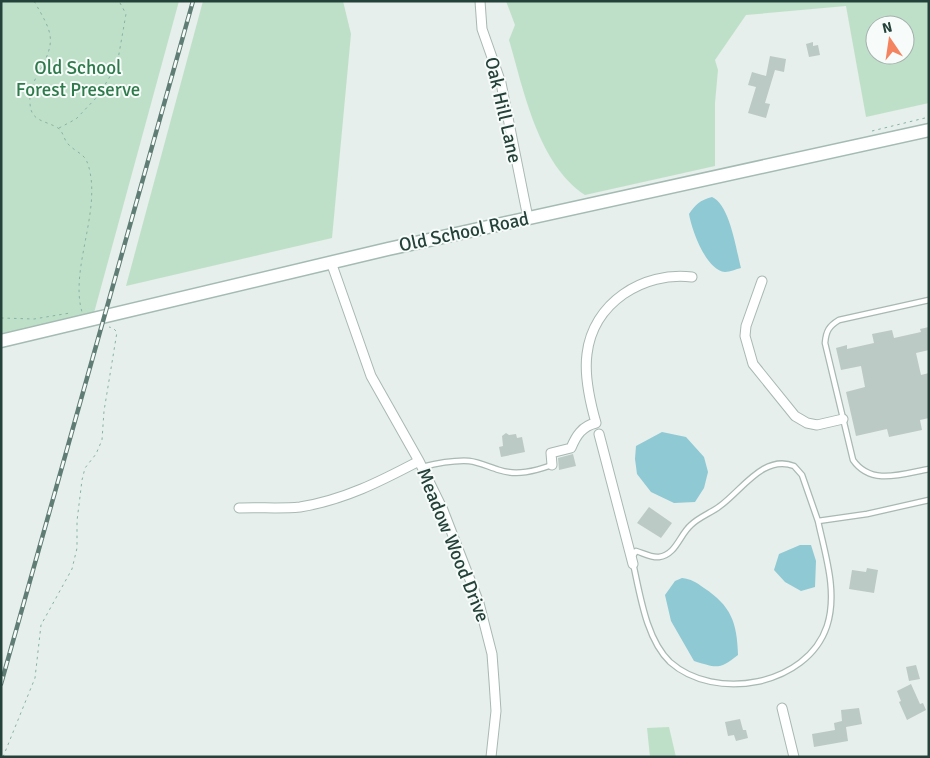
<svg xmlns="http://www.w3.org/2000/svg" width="930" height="758" font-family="Signika,sans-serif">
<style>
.green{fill:#bfe0c8;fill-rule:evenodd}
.water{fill:#8ec9d4}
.building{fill:#bbcac4}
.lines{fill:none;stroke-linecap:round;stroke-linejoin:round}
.lane-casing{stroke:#a8b8b2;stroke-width:7}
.street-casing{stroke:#a8b8b2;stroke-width:11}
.secondary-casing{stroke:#a4bbb3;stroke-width:15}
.path{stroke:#86b3a5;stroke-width:1;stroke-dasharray:2.5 4;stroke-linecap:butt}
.lane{stroke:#fff;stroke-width:4.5}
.street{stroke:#fff;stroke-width:9}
.secondary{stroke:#fff;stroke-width:12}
.rail-casing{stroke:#5f7d75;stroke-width:4.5}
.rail{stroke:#f7fbf9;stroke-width:2.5;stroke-dasharray:8;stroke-linecap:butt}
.labels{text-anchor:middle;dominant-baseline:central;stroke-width:4;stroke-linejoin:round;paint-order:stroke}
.park-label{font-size:19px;fill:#2d7a4b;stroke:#f7fbf9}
.street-label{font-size:19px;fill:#24423a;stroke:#f7fbf9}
</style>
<rect width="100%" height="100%" fill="#e6efeb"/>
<!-- green -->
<path class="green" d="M1,1H179L94,313L1,334Z
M203,1H343L351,34L332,238L126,286Z
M506,1H929V103L866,117L846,6L746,15L715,60L718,70L715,103V166L585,195C538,164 524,91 509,40L515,25ZM875,25H905V55H875Z
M669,727L676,757H650L647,728Z"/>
<!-- water -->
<path class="water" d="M712,197C730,205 736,249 741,268C736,269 730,272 725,272C706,270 692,231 689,214C695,205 700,200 712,197Z
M662,432L686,437L704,457L708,472L704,488L695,502L674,503L651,492L637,474L635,459L636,446Z
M800,545H811L816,561L815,587L801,591L785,582L774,570L779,554Z
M682,578C691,579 696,582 704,588C731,606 737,622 738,655C719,670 717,668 694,661L671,621L665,595L675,581Z"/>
<!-- building -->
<path class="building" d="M813,42V46L818,45L820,55L809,57L806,44Z
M770,56L786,59L784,72L775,70L765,103L770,104L766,118L748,113L756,87L748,85L752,72L766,76Z
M929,327V350L916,353L921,375L929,373V418L920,420L922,430L889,437L887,429L856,436L846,392L865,387L861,366L841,370L836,348L847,345V349L874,343L872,334L892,330L894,338L921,332L920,329Z
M506,433L509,435L516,434L517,438L522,437L525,452L501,457L499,447L503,446L502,436Z
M573,454L576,466L559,470L558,458Z
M649,507L672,523L661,538L637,523Z
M867,568L878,570L874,593L849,589L852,570L866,572Z
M916,665L920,679L909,681L906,667Z
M911,684L920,704L923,703L926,710L907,720L899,702L901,701L897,691Z
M859,708L862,724L846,727L848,741L814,747L812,734L835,730L834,723L842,721L841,710Z
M740,719L743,730H746L748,738L736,741L734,735L728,736L725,722Z"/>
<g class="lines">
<defs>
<path id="lane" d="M929,300L839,320C829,326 826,331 825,343L853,460C871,486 902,474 929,469
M422,467C438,463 452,460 469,461C479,462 489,467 499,470C517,476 535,471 552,465
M633,556L636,551C643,553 652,558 659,557C676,555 680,534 691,525C699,517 711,513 720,506C742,490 764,454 794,466L802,475L818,521L867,514L929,500
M633,563C640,594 646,639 670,662C715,702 807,686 827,626C838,592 825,554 818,521"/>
<path id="street" d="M480,1L482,29L501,83L528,218
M331,262L371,376L419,461L443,510L479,603L492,654L494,681L496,711L491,757
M762,281L746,326L745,336L753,364L795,416L807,423L817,425L843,419
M599,434L633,564
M552,465L551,453L571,448C576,436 582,426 596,423C590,402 584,376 587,354C593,303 643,271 692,277
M239,508C259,507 280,509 300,507C344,500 381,481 419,461
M782,708L794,757"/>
<path id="secondary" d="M1,341L388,249L929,130"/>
</defs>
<!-- lane casing -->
<use href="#lane" class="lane-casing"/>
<!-- street casing -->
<use href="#street" class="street-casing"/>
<!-- secondary casing -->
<use href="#secondary" class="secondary-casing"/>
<!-- path -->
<path class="path" d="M34,1C53,34 57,40 38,74C33,83 29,92 30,102C30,122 45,120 58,128C63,131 64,140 68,144C80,156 86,152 90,172C99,216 70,271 82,312
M59,128L76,119L98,96L117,65L126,14L119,1
M872,131L929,117
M1,318L34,319L70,313
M3,757L35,678L41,625L72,569L77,548V521L82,480L85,468L96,454L102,440L104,411L117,332L113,328L109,327"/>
<!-- lane -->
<use href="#lane" class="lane"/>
<!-- street -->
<use href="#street" class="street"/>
<!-- secondary -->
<use href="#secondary" class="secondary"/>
<defs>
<path id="rail" d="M1,684L193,1"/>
</defs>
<!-- rail casing -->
<use href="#rail" class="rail-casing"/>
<!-- rail -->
<use href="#rail" class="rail"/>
</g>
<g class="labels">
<!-- park labels -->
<g class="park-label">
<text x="78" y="68">Old School<tspan x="78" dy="22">Forest Preserve</tspan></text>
</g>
<!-- street labels -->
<g class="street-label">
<text transform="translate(503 110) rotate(77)">Oak Hill Lane</text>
<text transform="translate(464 232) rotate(-12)">Old School Road</text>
<text transform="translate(453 545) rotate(68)">Meadow Wood Drive</text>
</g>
</g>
<!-- border -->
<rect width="930" height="758" fill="none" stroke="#24423a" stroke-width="5"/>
<!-- north arrow -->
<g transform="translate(890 40) rotate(347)"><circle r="24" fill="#f7fbf9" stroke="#a3b1ad"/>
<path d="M0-4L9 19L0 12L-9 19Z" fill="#f4845f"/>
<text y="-8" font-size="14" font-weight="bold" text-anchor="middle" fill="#24423a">N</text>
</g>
</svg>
